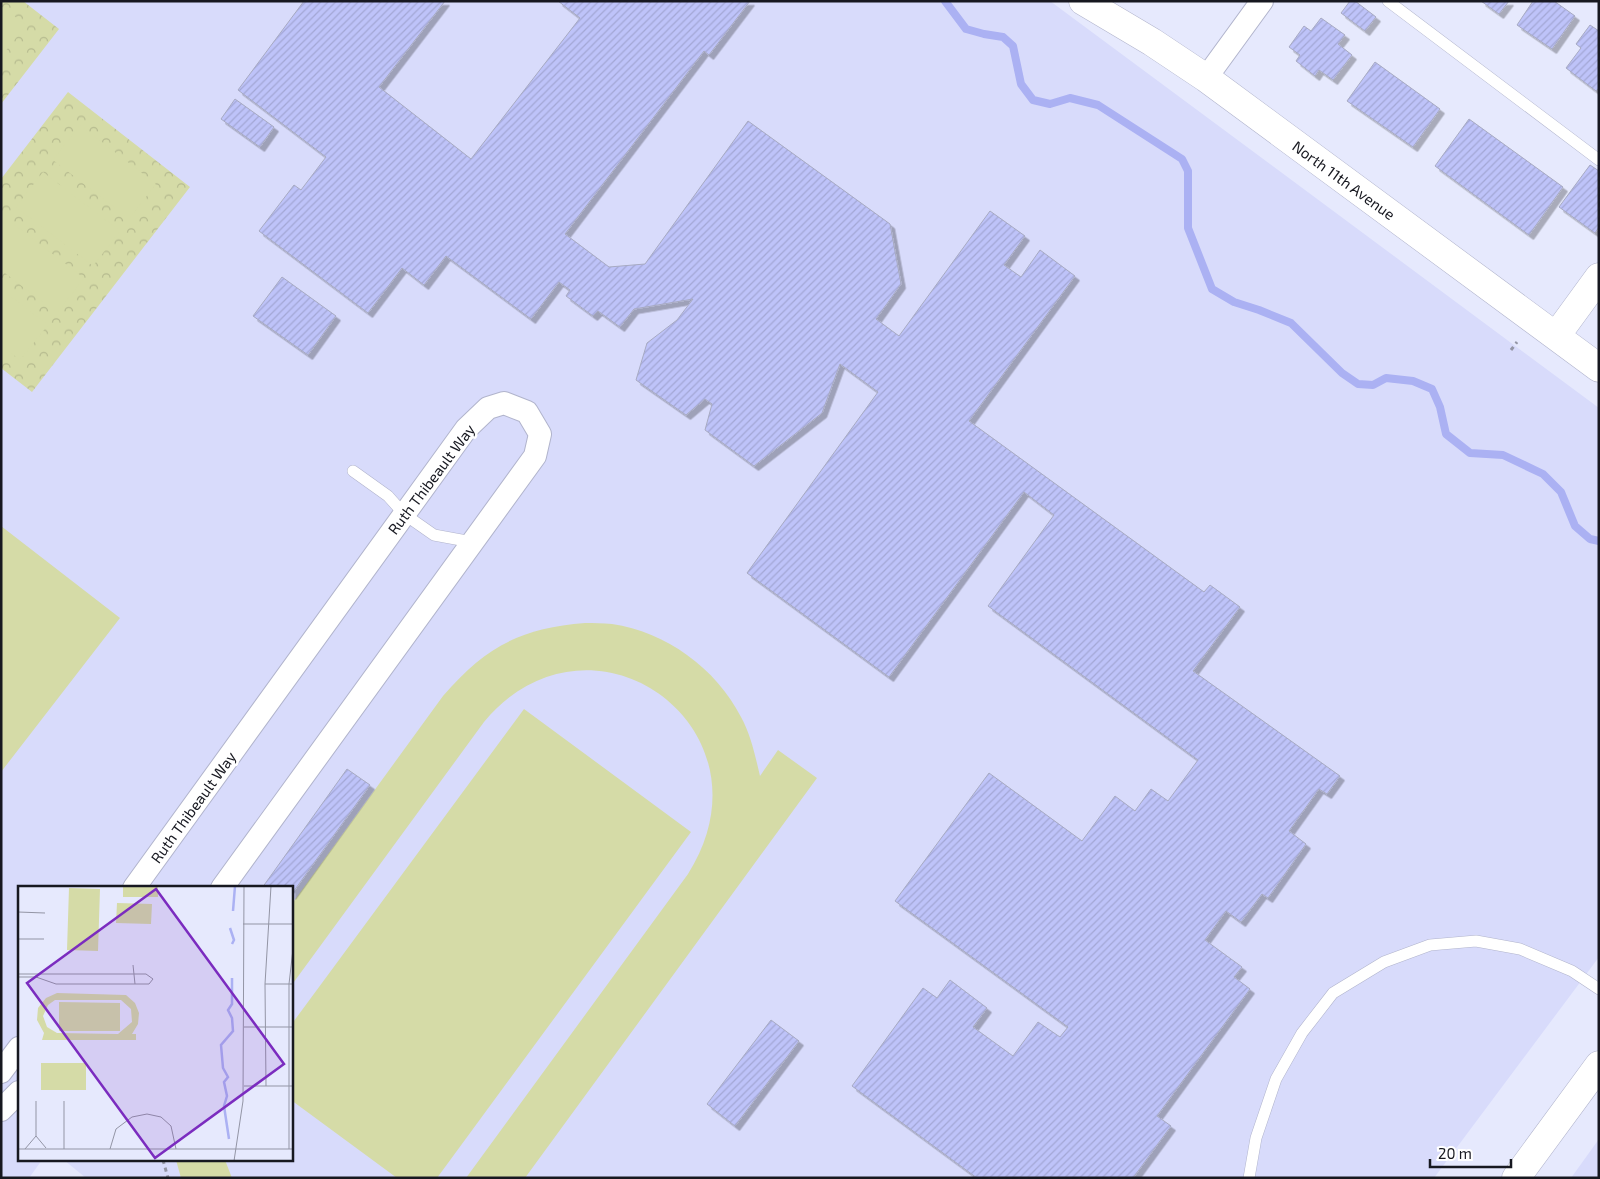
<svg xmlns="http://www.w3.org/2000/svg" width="1600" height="1179" font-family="'Exo 2',sans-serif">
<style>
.built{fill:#d8dbfb}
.park{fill:url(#park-crowns)}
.garden{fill:#d5dba7}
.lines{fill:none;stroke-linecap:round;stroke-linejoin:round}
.stream{stroke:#abb1f3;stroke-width:8}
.building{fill:url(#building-hatch);stroke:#a7aac2;filter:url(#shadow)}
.service-casing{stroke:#b1b4cc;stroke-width:12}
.minor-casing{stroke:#b1b4cc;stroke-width:24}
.tertiary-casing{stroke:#b1b4cc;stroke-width:29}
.trunk-casing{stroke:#b1b4cc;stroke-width:29}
.path{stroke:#9496a6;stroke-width:3;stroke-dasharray:4 4;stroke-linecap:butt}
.service{stroke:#fff;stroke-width:11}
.minor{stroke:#fff;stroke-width:22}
.tertiary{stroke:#fff;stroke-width:28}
.trunk{stroke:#fff;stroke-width:28}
.labels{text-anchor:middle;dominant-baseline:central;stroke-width:5;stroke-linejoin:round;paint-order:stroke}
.street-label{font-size:15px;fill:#171820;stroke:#fff}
.inset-river{fill:none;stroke:#abb1f3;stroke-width:2.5}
.inset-road{fill:none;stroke:#9395a5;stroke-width:1}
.view{fill:#7b2cbf;fill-opacity:0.15;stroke:#7b2cbf;stroke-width:2.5}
.inset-edge{fill:none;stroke:#171820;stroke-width:2.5}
</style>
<defs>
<pattern id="park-crowns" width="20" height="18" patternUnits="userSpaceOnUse" patternTransform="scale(1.25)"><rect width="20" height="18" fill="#d5dba7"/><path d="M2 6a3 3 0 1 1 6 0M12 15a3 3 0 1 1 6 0" fill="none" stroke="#b6bb8f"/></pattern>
<pattern id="building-hatch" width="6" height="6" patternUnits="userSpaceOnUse" patternTransform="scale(1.25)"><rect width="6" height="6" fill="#bec3f9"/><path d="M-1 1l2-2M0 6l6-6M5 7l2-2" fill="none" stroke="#a3a7d5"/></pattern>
<filter id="shadow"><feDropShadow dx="4.5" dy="4.5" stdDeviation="0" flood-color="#0004"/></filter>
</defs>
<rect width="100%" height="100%" fill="#e6e9fd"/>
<!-- built -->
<path class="built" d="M1,1H1050L1599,408V957L1434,1178H86L64,1160H291V888H19V1160H42L29,1178H1Z
M1599,1139V1178H1571Z"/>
<!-- park -->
<path class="park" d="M1,1H23L59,29L1,104Z
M68,92L190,187L32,392L1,368V179Z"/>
<!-- garden -->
<path class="garden" d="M1,6L26,25L1,57Z
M80,125L156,184L129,219L53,160Z
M43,172L120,231L93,266L16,207Z
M7,219L84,278L57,313L1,270V227Z
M1,289L48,325L20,360L1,345Z
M1,526L120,618L1,772Z
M585,623C594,623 603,623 612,624C666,632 716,668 741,717C751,735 755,755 760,776L778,750L817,778L525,1178H466L688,874C780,728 591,593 484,722L291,986V905L443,696C485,647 521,628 585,623Z
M524,709L691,832L437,1178H397L291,1100V1025Z
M176,1160H225L232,1178H181Z"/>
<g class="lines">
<!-- stream -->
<path class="stream" d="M945,1L966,29L984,34L1003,37L1013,46L1021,84L1033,100L1050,104L1070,98L1098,105L1182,159L1188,171V228L1212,289L1234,302L1259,310L1291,323L1342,373L1358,384L1373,385L1386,378L1413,381L1432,389L1440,407L1446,434L1470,453L1503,455L1543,474L1561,492L1575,526L1590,539L1599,541"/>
</g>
<!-- building -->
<path class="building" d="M304,1H445L379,87L471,159L580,18L558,1H750L709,55L704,51L565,234L609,267L645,264L748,121L890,224L901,284L876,319L899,336L990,211L1025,236L1004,265L1021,277L1040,250L1075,276L969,421L1204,592L1210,585L1240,607L1193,671L1340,776L1327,794L1319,789L1289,831L1306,844L1268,898L1262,894L1241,922L1226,911L1205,940L1242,967L1234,977L1250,989L1157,1116L1171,1126L1133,1178H977L852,1086L923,988L937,998L950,980L987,1008L973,1027L1013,1056L1038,1022L1060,1037L1068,1027L895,901L989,773L1082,841L1115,796L1135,811L1151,789L1168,801L1198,760L988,606L1054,515L1024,492L889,677L747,573L878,392L840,364L822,413L754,466L705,430L712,404L705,399L686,415L636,380L647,343L677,320L693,299L634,309L620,327L598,311L593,316L566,296L570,290L559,282L531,319L446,256L424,285L402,268L368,313L259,231L294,185L301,190L326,157L238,90Z
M1350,1H1355L1376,17L1365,31L1341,13Z
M1481,1H1509L1499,14Z
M1533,1H1554L1575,16L1552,49L1517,25Z
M1321,18L1345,35L1338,44L1352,55L1333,80L1319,70L1315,76L1296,61L1300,55L1289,47L1304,26L1311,31Z
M1590,25L1599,31V88L1596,91L1566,68L1581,48L1576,44Z
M1375,62L1440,109L1413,147L1347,101Z
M235,99L274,127L260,147L221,119Z
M1469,119L1563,187L1529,235L1435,166Z
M1590,165L1599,171V227L1595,233L1559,207Z
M282,277L336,316L308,355L253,316Z
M347,769L370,785L291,895V888H262Z
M771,1020L799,1041L735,1126L707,1104Z"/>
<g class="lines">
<defs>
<path id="service" d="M1388,1L1599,160
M353,471L388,496L404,514L434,535L472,542
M1249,1178L1256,1138L1276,1079L1302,1033L1333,993L1384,962L1430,945L1476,941L1520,949L1572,971L1599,989"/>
<path id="minor" d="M1206,78L1262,1
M134,888L466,429L488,408L504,403L527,412L540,434L535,456L222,888
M1,1072L19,1048
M1,1110L19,1092"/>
<path id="tertiary" d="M1083,1L1152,42L1206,78L1599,368
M1556,336L1599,277"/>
<path id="trunk" d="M1516,1178L1599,1065"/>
</defs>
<!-- service casing -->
<use href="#service" class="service-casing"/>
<!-- minor casing -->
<use href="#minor" class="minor-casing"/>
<!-- tertiary casing -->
<use href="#tertiary" class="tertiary-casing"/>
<!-- trunk casing -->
<use href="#trunk" class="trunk-casing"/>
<!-- path -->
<path class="path" d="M1511,350L1517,342
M163,1160L168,1178"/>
<!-- service -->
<use href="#service" class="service"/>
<!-- minor -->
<use href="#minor" class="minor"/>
<!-- tertiary -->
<use href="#tertiary" class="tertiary"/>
<!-- trunk -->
<use href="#trunk" class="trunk"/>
</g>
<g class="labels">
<!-- street labels -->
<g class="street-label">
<text transform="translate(1344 180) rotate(36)">North 11th Avenue</text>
<text transform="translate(431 479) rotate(-53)">Ruth Thibeault Way</text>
<text transform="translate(193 807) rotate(-54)">Ruth Thibeault Way</text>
</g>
</g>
<!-- overview -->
<g transform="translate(18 886)">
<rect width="275" height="275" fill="#e6e9fd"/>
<path d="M105,0H140V11H105ZM99,17L134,18L133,38L98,37ZM23,177H68V204H23Z" fill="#d5dba7"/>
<path d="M51,2L82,3L80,65L49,64ZM39,107L108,109L117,117L121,127L120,138L114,148H118V154H24L26,147L19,134L20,122L28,112ZM37,114H103L113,123L114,136L100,148L39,147L29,141L25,130L30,119ZM41,116L102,117V145H41Z" fill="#d5dba7" fill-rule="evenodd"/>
<path class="inset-river" d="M215,25L217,0M212,42L216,54L214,58M211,253L206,220L209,210L206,196L210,191L205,182L203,159L215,145L214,132L210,124L214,118V92"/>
<path class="inset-road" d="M0,26L27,27M225,38H275M0,53H26M115,79L117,98M0,88H128L135,93L131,98H38L18,91H0M247,98H275M226,141H275M226,200H275M248,200L247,98L253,0M18,250L28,262M0,263H275M7,263L18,250V215M46,263V215M92,263L98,243L114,231L129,228L143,231L153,240L158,263M271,263V98L275,63M216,275L225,215L226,0"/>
<path class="view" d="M138,3L266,178L137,272L9,97Z"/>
<rect width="275" height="275" class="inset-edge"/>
</g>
<!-- border -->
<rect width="1600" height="1179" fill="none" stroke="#171820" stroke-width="5"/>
<!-- scale -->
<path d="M1430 1159v8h81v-8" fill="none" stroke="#171820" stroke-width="2.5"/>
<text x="1438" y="1159" font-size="15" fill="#171820" stroke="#ffffff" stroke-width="4" paint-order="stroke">20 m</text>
</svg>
